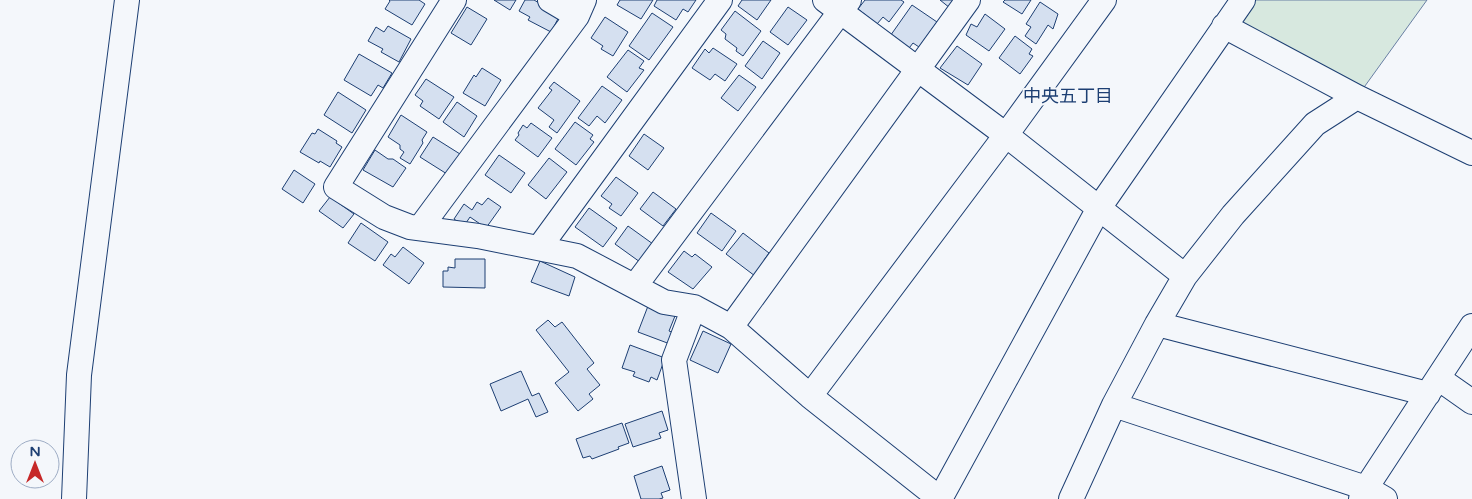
<svg xmlns="http://www.w3.org/2000/svg" width="1472" height="499" font-family="'Varela Round','Noto Sans JP',sans-serif">
<style>
.green{fill:#d7e8df;stroke:#687fa3}
.building{fill:#d5e0f0;stroke:#1d3f73}
.lines{fill:none;stroke-linecap:round;stroke-linejoin:round}
.minor-casing{stroke:#1d3f73;stroke-width:26}
.minor{stroke:#f4f7fb;stroke-width:24}
.labels{text-anchor:middle;dominant-baseline:central;stroke-width:4;stroke-linejoin:round;paint-order:stroke}
.neighbourhood-label{font-size:18px;fill:#1d3f73;stroke:#f4f7fb}
</style>
<rect width="100%" height="100%" fill="#f4f7fb"/>
<!-- green -->
<path class="green" d="M1243,0H1427L1357,97L1224,26Z"/>
<!-- building -->
<path class="building" d="M389,0H419L425,4L412,25L385,9L390,1Z
M494,0H516L510,10Z
M525,0H534L560,15L551,32L528,20L530,17L519,11Z
M620,0H653L641,19L617,5Z
M657,0H696L688,12L683,9L676,20L654,6Z
M742,0H771L757,20L738,6Z
M865,0H901L904,2L889,22L883,17L877,24L858,9Z
M940,0H956L950,8Z
M1005,0H1031L1022,14L1003,2Z
M1040,2L1058,14L1053,29L1048,25L1036,44L1025,36L1031,27L1026,24Z
M912,5L937,22L919,47L913,43L906,52L888,39Z
M467,7L487,19L471,45L451,33Z
M788,7L807,20L788,45L770,32Z
M735,11L761,31L743,56L736,51L737,48L725,39L726,34L721,30Z
M652,13L673,27L649,60L629,46Z
M985,14L1005,29L989,51L966,35L971,24L977,27Z
M605,17L628,32L613,56L601,49L603,46L591,38Z
M388,26L411,39L399,62L381,52L383,49L368,41L376,27L384,32Z
M1015,36L1032,49L1029,54L1033,56L1020,74L999,58Z
M763,41L780,53L762,79L745,66Z
M957,46L982,64L968,85L940,68Z
M713,48L737,64L725,81L715,74L710,80L692,68L705,49L709,53Z
M628,50L644,61L639,68L644,70L627,92L607,77Z
M359,54L392,73L383,88L378,85L371,96L344,80Z
M482,68L501,80L485,106L463,93L474,75L476,77Z
M739,75L756,87L738,111L721,98Z
M426,79L454,97L439,119L420,106L423,101L415,95Z
M554,82L580,101L557,133L549,127L554,120L538,108L552,90L549,88Z
M602,86L622,100L605,123L597,116L589,126L578,118Z
M338,92L366,110L352,133L324,115Z
M457,102L477,116L464,137L443,122Z
M401,115L427,132L422,140L423,143L410,164L400,158L404,152L400,149V145L388,137Z
M575,122L593,135L590,139L594,142L576,165L555,149Z
M531,123L552,138L538,157L515,140L519,135L518,133L523,125L527,128Z
M318,129L337,141L336,143L342,147L330,167L320,161L319,163L300,152L312,133L315,134Z
M644,134L664,148L648,170L629,156Z
M433,137L460,154L447,174L420,157Z
M375,150L388,159H393L406,168L393,187L363,170Z
M499,155L525,173L511,193L485,175Z
M549,158L567,172L546,199L528,185Z
M294,170L315,184L303,203L282,189Z
M616,177L638,193L621,216L609,208L612,204L601,196Z
M653,192L676,209L663,226L640,209Z
M330,197L354,214L343,228L319,211Z
M488,198L501,207L486,228L470,217L464,226L454,219L464,204L472,210L477,202L482,205Z
M589,208L617,228L603,247L575,227Z
M711,213L736,231L722,251L697,233Z
M361,223L388,242L375,261L348,243Z
M628,226L653,244L640,262L615,244Z
M743,233L769,253L764,260L766,262L755,276L726,254Z
M403,247L424,263L409,284L383,265L391,254L395,257Z
M684,251L692,257L695,254L712,267L693,289L668,272Z
M455,259H485V288L443,287V271H448V267L455,268Z
M540,261L575,277L569,296L531,282Z
M648,306L675,316L669,331L674,333L670,344L638,332Z
M548,320L555,327L562,322L594,363L587,369L600,385L589,394L593,399L578,411L555,383L569,372L536,330Z
M703,331L731,344L718,373L690,360Z
M630,345L665,358L657,380L651,377L649,382L633,376L635,372L622,368Z
M521,371L532,396L539,393L548,412L536,417L528,399L501,411L490,384Z
M662,411L668,430L659,433L661,438L633,447L625,424Z
M622,423L629,443L618,447L619,449L592,459L590,456L583,458L576,439Z
M662,466L670,490L661,493L663,498L659,499H641L634,476Z"/>
<g class="lines">
<defs>
<path id="minor" d="M454,0L336,187L384,217L410,227L478,236L577,256L664,302L694,307L731,327L810,396L940,499
M550,0L577,16
M825,0L1006,135L1185,276
M1224,26L1357,97
M420,228L577,16L584,0
M539,248L720,0
M635,286L849,0
M1157,324L1428,394
M731,327L968,0
M1438,378L1472,402
M810,396L1006,135L1104,0
M1114,405L1366,488L1385,499
M74,499L79,375L127,0
M694,499L674,360L694,307
M940,499L1099,208L1243,0
M1071,499L1114,405L1157,324L1185,276L1233,215L1315,124L1357,97L1472,153
M1361,499L1366,488L1472,326"/>
</defs>
<!-- minor casing -->
<use href="#minor" class="minor-casing"/>
<!-- minor -->
<use href="#minor" class="minor"/>
</g>
<g class="labels">
<!-- neighbourhood labels -->
<g class="neighbourhood-label">
<text x="1068" y="96">中央五丁目</text>
</g>
</g>
<!-- north arrow -->
<g transform="translate(35 464)"><circle r="24" fill="#f4f7fb" stroke="#9eadc5"/>
<path d="M0-4L9 19L0 12L-9 19Z" fill="#c62828"/>
<text y="-8" font-size="14" font-weight="bold" text-anchor="middle" fill="#1d3f73">N</text>
</g>
</svg>
